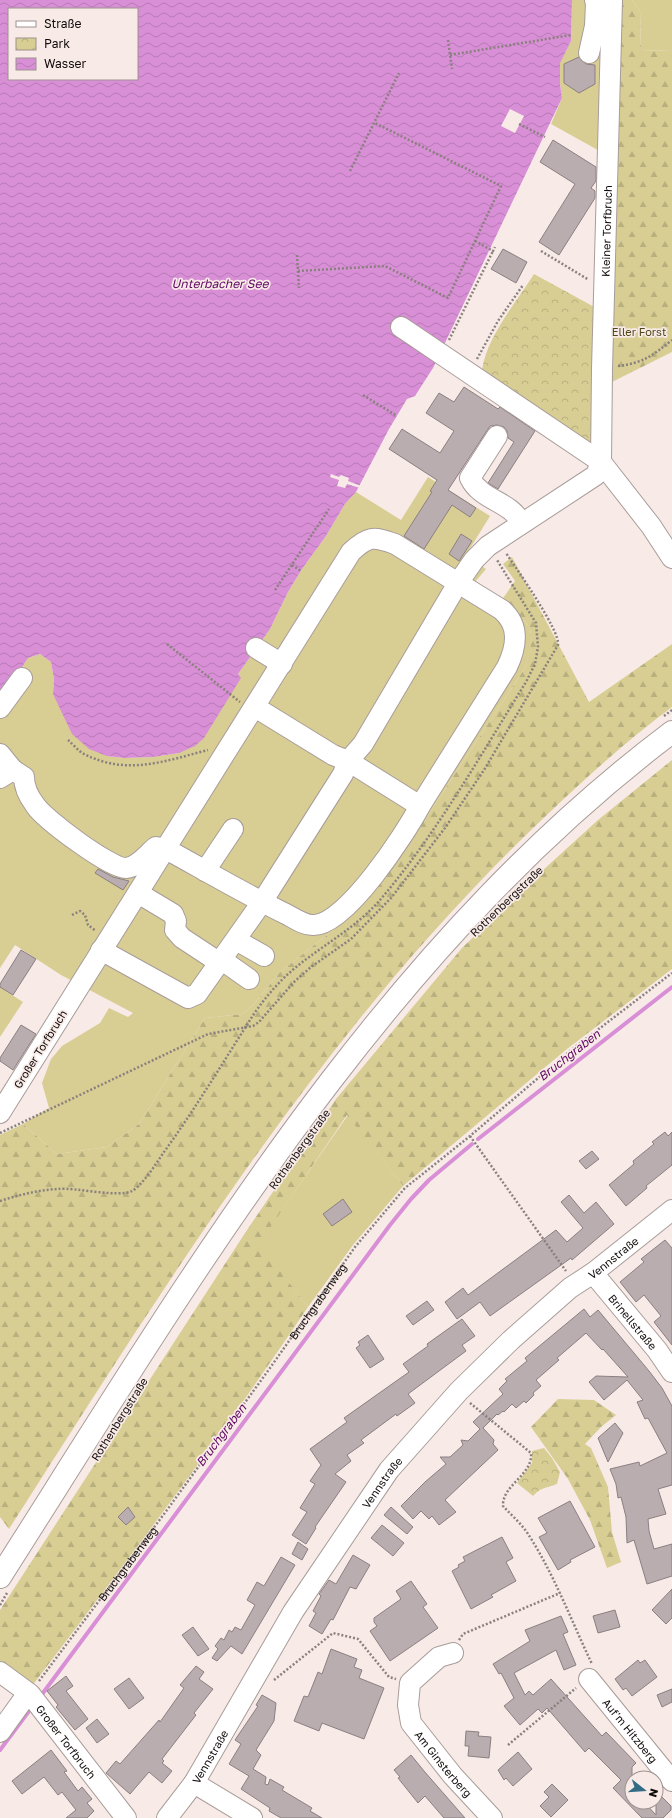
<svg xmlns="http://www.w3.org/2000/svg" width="672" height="1818" font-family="'Golos Text',sans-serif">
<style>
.grass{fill:#d8ce94}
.forest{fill:url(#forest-firs)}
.park{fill:url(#park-crowns)}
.water{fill:url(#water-waves);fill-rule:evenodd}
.pier{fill:#f8ebe7}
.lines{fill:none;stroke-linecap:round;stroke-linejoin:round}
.stream{stroke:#d88fd6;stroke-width:4}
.building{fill:#baadb0;stroke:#8b7f82}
.minor-casing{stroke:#a89c99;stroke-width:22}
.major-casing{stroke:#a89c99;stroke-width:24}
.path{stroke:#8a817e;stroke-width:2.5;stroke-dasharray:2 2;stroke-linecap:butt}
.minor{stroke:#fff;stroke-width:20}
.major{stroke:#fff;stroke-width:22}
.labels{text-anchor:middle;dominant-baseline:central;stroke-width:3.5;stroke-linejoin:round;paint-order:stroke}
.street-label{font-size:11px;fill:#110c0b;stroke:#f8ebe7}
.park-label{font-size:11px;fill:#4d461a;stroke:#f8ebe7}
.water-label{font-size:12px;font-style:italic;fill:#610663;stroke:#f8ebe7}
</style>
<defs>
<pattern id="forest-firs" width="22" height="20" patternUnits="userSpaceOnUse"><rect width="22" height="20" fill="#d8ce94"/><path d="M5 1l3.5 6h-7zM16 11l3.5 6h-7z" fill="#b8b07e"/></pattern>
<pattern id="park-crowns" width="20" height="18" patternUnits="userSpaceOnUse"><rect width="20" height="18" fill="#d8ce94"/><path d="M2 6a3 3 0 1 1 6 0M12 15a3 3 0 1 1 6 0" fill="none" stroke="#b8b07e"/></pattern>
<pattern id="water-waves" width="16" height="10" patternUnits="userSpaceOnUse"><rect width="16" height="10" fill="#d88fd6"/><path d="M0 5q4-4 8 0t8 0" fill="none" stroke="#b87ab6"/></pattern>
</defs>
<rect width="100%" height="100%" fill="#f8ebe7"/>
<!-- grass -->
<path class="grass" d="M572,0H608L605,154L551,124L562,98L560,84V62L571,41Z
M632,0H672V51L641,50L640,11Z
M428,477L490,516L466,555L486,569L475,582C490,593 530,616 531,634C532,646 529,657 525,668L414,836L332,931L280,972L254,1004L243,1014L205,1018L139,1124L107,1147L57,1154L23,1124L49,1108L42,1083L51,1059L62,1046L100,1023L109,1008L128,1017L133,1013L61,975L15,945L0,968V700L28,658L40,654L51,662L54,679L53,694L107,756L124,758L153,757L179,753L219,712L240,678L238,674L270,629L288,592L302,569L326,536L345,504L356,492L401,520Z
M0,987L23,1002L0,1037Z
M348,1115L403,1186L353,1245L308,1307L258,1244Z"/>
<!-- forest -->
<path class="forest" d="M613,0H632L640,11L641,50L672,51V352L606,385Z
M512,557L589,702L672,644V707C629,739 590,774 551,811C330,1018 171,1276 9,1529L0,1517V1135L23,1124L57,1154L107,1147L139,1124L205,1018L243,1014L254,1004L280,972L332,931L414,836L525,668C537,628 533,625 501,601L515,581L503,564Z
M672,760V969L567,1049L403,1186L347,1115L259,1244L308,1307C221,1437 127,1561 32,1686L0,1662V1610L247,1230L336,1099L462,948L531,881L598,820Z
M558,1399L594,1400L616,1415L601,1427L585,1444L591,1448L608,1487L612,1532L621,1562L607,1568L590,1520L568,1479L531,1427Z"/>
<!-- park -->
<path class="park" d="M534,274L598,309L591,448L482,370C487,336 516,303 534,274Z
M544,1448L552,1458L560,1472L557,1484C545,1489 543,1486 533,1496L517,1483L532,1463V1451Z"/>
<!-- water -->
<path class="water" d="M0,0H572L571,41L560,63V84L562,98L433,368L415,396L407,399L389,429L356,492L345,504L326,536L302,569L288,592L270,629L238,674L241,678L204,738L195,746L179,753L153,757L124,758L107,756L89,749L72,734L53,694L54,679L51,662L40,654L28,658L0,700ZM9,9H137V79H9Z"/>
<!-- pier -->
<path class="pier" d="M510,109L524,116L515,133L501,126Z
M331,474L339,477L341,475L349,478L348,481L361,486L360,488L347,484L345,488L337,486L339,480L330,477Z"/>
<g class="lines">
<!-- stream -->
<path class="stream" d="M478,1139L672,987
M40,1697L390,1225L411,1199L429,1180L472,1144
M0,1750L32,1707"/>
</g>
<!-- building -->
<path class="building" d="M579,57L586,64L595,65V84L579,93L564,83V64Z
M553,140L596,167V181L591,188L595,191V198L559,255L539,242L575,184L540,162Z
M503,249L527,262L516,283L491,269Z
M464,387L498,409L500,407L535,431L498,489L488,483L514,442L508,438L507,431L504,427L497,425L490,426L448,490L476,508L470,517L452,505L424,549L404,536L432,492L430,491L437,480L389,449L402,429L440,453L454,431L426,413L439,393L454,402Z
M461,534L472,541L459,561L449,554Z
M98,869L113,877L129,881L123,890L95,873Z
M21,950L36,959L13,995L0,987V984Z
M21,1025L36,1034L13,1070L0,1061V1058Z
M665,1132L668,1136L672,1132V1165L646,1186L647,1188L626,1206L609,1185L634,1164L633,1161L654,1144L652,1142Z
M592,1151L599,1159L586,1169L579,1161Z
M569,1195L584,1213L596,1202L614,1224L572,1260L571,1258L490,1316L480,1302L457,1319L445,1302L463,1288L468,1295L556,1230L567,1242L583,1228L561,1202Z
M343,1199L352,1212L332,1226L323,1214Z
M665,1240L672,1248V1345L654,1322L661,1316L644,1295L636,1302L620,1282L644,1262L641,1259Z
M427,1301L434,1310L413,1325L406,1316Z
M584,1309L590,1317L598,1310L649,1371L662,1388L672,1406V1485L658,1489L666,1514L648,1519L649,1531L654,1549L672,1544V1576L647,1584L634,1540L627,1543L626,1517L621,1497L618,1498L616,1484L610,1469L639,1462L640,1466L667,1453L648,1418L645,1419L637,1402L643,1400L627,1380L604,1400L589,1382L596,1376L628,1377L603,1349L602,1350L586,1333L557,1358L559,1360L536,1380L541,1386L533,1393L534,1395L526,1403L524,1401L516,1408L512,1404L504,1412L503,1411L498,1415L497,1414L483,1428L494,1440L493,1444L498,1450L445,1500L456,1512L439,1525L432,1516L429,1519L421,1511L413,1519L401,1506L425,1482L446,1464L440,1457H450L463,1445L461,1440L468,1441L480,1429L473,1422L503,1394L499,1389L507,1381L505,1379L527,1361L525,1358Z
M462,1319L475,1336L462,1345L466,1351L408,1394L415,1403L397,1416L396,1414L361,1440L364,1443L347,1455L351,1461L335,1474L346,1482L315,1527L316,1528L306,1544L292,1535L307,1512L300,1508L315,1484L310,1481L321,1465L310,1449L347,1422L344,1418L409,1372L403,1364L428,1346L427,1344Z
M368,1335L384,1359L370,1368L356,1348L360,1345L358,1342Z
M615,1423L623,1433L608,1462L598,1438Z
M570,1501L595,1547L570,1560L571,1562L558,1570L539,1537L547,1533L538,1518Z
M128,1507L135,1517L126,1525L118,1517Z
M391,1507L413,1527L407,1534L384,1515Z
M382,1525L404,1543L393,1556L371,1538Z
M502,1537L513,1558L506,1562L516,1581L491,1595L493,1597L471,1609L452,1571L459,1567L458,1565L465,1561L463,1557Z
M298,1542L308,1549L302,1560L292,1554Z
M353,1555L370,1565L356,1589L350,1587L333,1620L331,1619L322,1634L309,1626L316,1613L313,1611L321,1596L319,1594L329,1580L336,1584Z
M281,1557L295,1565L242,1654L231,1646L217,1661L212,1658L218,1649L215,1646L221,1638L224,1640L229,1630L232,1632L235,1627L241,1630L255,1605L247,1600L257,1582L264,1586Z
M411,1581L427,1604L423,1607L438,1628L390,1661L370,1631L377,1626L374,1622V1618L401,1599L396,1591Z
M672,1589V1618L666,1624L652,1610Z
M615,1610L620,1627L598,1633L593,1616Z
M561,1616L568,1632L563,1634L576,1665L564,1670L556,1650L514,1673L525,1695L529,1691L533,1695L551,1679L602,1736L606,1732L636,1763L632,1767V1802H644L656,1815V1791L671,1806V1810L663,1818H642L613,1788L621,1780L589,1748L585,1752L547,1708L542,1713L538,1709L520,1725L504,1706L514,1698L501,1673L499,1674L493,1664L530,1641L525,1630Z
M193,1627L209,1649L198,1656L182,1635Z
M331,1649L357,1659L354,1667L362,1670L359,1678L384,1688L364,1739L322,1723L319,1731L294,1721L304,1696L308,1697L318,1672L322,1674Z
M638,1660L640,1663L645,1660L657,1677L632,1696L626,1688L623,1690L615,1679Z
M196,1666L204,1672L199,1679L213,1689L194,1713L196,1715L162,1759L164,1761L162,1763L172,1771L162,1783L149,1772L130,1794L106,1773L116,1761L120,1764L159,1720L160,1722L184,1688L180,1685Z
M66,1676L73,1686L66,1691L88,1719L75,1730L56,1707L58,1705L47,1691Z
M129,1678L144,1698L129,1709L114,1689Z
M672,1689V1702L662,1707L657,1695Z
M262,1695L276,1703L274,1721L256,1750L261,1755L253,1769L266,1777L265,1784L268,1785L270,1779L284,1787L282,1790L312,1808L310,1811L322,1818H281L269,1811L270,1808L241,1789L249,1776L229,1764L241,1744L235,1740L258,1706L256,1705Z
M97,1719L109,1734L97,1743L86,1728Z
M466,1731L479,1732L478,1736L491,1737L489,1758L468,1756L469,1746H465Z
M51,1750L67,1771L64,1772L78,1791L82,1787L92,1799L87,1803L94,1811L87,1818H66L76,1810L62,1792L58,1795L44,1777L22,1794L12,1781Z
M518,1752L532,1769L513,1786L506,1778L504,1780L498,1770Z
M411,1755L424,1771L465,1818H444L425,1796L418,1803L398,1778L400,1777L394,1770Z
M552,1784L568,1800L551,1817L540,1806L549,1797L544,1792Z"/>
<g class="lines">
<defs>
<g id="minor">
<path d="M589,53L595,26L596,3L595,0"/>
<path d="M401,327L601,462L651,526L672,558"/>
<path d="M497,436L470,478C481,501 511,501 521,523"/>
<path d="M256,648L282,664"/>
<path d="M255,707L333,755L348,761L420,806"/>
<path d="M0,708L22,678"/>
<path d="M0,754L13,770"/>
<path d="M0,778L13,770L24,777C24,787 29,797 35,805C44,819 111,869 126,868C138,867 147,854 156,847L166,849C206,871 245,894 286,914C294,918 305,926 314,925C346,925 405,834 420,806L507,667C517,646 520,626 502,610L395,544C373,536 368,536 351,552C235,740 116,926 0,1113"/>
<path d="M205,871L233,829"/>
<path d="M138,893L173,914L176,921L175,930L182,938L220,963"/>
<path d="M236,940L264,956"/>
<path id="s2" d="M101,950L188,998L197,994L262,902L343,774L348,761L363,744L458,583L474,560L488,546L596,475L601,462L602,369L612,0"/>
<path d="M222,960L249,979"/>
<path id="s3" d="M593,1273L657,1350L672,1372"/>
<path id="s4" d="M453,1653L439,1657L410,1683L408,1705L411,1723L453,1776L492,1818"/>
<path id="s5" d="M0,1672L30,1694L126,1818"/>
<path id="s6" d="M589,1679L672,1781"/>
<path d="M0,1732L28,1693"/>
<path d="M194,1783L252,1818"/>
<path id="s7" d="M167,1818L194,1783L293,1612L389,1470L459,1391L511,1340L570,1288L593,1273L672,1210"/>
</g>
<path id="major" d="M0,1577C193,1274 380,952 672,732"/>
</defs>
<!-- minor casing -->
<use href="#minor" class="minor-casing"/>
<!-- major casing -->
<use href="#major" class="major-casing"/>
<!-- path -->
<g class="path">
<path d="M448,40L452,69"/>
<path d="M450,55L571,35"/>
<path d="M519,124L545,137"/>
<path d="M350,171L399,73"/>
<path d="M475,241L493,251L495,247"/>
<path d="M541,251L589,280"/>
<path d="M297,255L299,288"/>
<path d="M298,271L385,266L448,298L501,186L375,123"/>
<path d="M449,340L493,251"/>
<path d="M477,359L498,321L523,285"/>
<path d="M618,366C644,363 653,355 672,340"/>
<path d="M363,395L397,416"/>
<path d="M292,565L301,571"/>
<path d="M275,590L329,509"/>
<path d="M167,644L240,702"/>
<path d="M664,716L672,710"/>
<path d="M68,740C73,744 78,751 84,754C127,776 165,761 208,750"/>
<path d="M72,915L80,911L85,915L88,925L96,931"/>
<path d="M0,1133L208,1034L253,1026L259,1022L294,982L311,967L351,939L391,898L445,828L484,770L558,645C561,632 516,568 506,553"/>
<path d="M470,1136L566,1271"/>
<path d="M0,1201C19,1195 38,1190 58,1189C75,1187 118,1198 132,1191C143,1185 157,1162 164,1152C195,1109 222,1064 250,1020C260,1004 274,987 288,974C317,948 354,930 380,900C437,833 480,756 526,682L535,664L538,647L536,623L497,560"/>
<path d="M470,1403L531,1453C533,1475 502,1485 503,1506C511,1515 521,1523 528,1534C554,1574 571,1620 592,1664"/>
<path d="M0,1605L7,1593"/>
<path d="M459,1640L463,1634L560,1593"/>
<path d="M274,1680L333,1633L358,1639L389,1677L396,1679"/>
<path id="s1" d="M39,1681L167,1510L270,1368L355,1247L405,1188L470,1136L570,1051L672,973"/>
<path d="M508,1745L576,1688"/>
</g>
<!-- minor -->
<use href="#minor" class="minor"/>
<!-- major -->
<use href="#major" class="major"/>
</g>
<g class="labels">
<!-- street labels -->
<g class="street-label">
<text stroke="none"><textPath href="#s2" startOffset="1019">Kleiner Torfbruch</textPath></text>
<text transform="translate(506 901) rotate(-44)">Rothenbergstraße</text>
<text transform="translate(40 1049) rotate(-58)">Großer Torfbruch</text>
<text transform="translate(299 1149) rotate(-54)">Rothenbergstraße</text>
<text stroke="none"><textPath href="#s7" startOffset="723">Vennstraße</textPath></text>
<text stroke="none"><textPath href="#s1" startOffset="471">Bruchgrabenweg</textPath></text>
<text stroke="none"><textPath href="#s3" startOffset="63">Brinellstraße</textPath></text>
<text transform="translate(119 1419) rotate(-58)">Rothenbergstraße</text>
<text stroke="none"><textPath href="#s7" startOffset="399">Vennstraße</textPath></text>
<text stroke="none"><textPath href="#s1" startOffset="147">Bruchgrabenweg</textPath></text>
<text stroke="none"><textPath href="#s6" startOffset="66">Auf'm Hitzberg</textPath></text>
<text stroke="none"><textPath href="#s5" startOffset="97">Großer Torfbruch</textPath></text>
<text stroke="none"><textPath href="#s7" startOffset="75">Vennstraße</textPath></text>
<text stroke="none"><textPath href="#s4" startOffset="146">Am Ginsterberg</textPath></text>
</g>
<!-- park labels -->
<g class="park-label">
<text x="639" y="331">Eller Forst</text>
</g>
<!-- water labels -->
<g class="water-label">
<text x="220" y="283">Unterbacher See</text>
<text transform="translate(569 1055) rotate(-38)">Bruchgraben</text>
<text transform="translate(221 1435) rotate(-53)">Bruchgraben</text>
</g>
</g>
<!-- legend -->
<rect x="8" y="8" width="130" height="72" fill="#f8ebe7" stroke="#9c928f"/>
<rect x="16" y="21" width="20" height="6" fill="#ffffff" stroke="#9c928f"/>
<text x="44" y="28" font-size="12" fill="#110c0b">Straße</text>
<rect x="16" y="38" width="20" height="12" fill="url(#park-crowns)" stroke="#9c928f"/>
<text x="44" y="48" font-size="12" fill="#110c0b">Park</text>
<rect x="16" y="58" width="20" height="12" fill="url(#water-waves)" stroke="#9c928f"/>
<text x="44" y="68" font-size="12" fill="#110c0b">Wasser</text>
<!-- north arrow -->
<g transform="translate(644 1790) rotate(107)"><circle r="19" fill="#f8ebe7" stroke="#9c928f"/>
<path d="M0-3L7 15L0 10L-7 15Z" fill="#326c85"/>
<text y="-6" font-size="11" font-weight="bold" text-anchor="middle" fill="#110c0b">N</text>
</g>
</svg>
